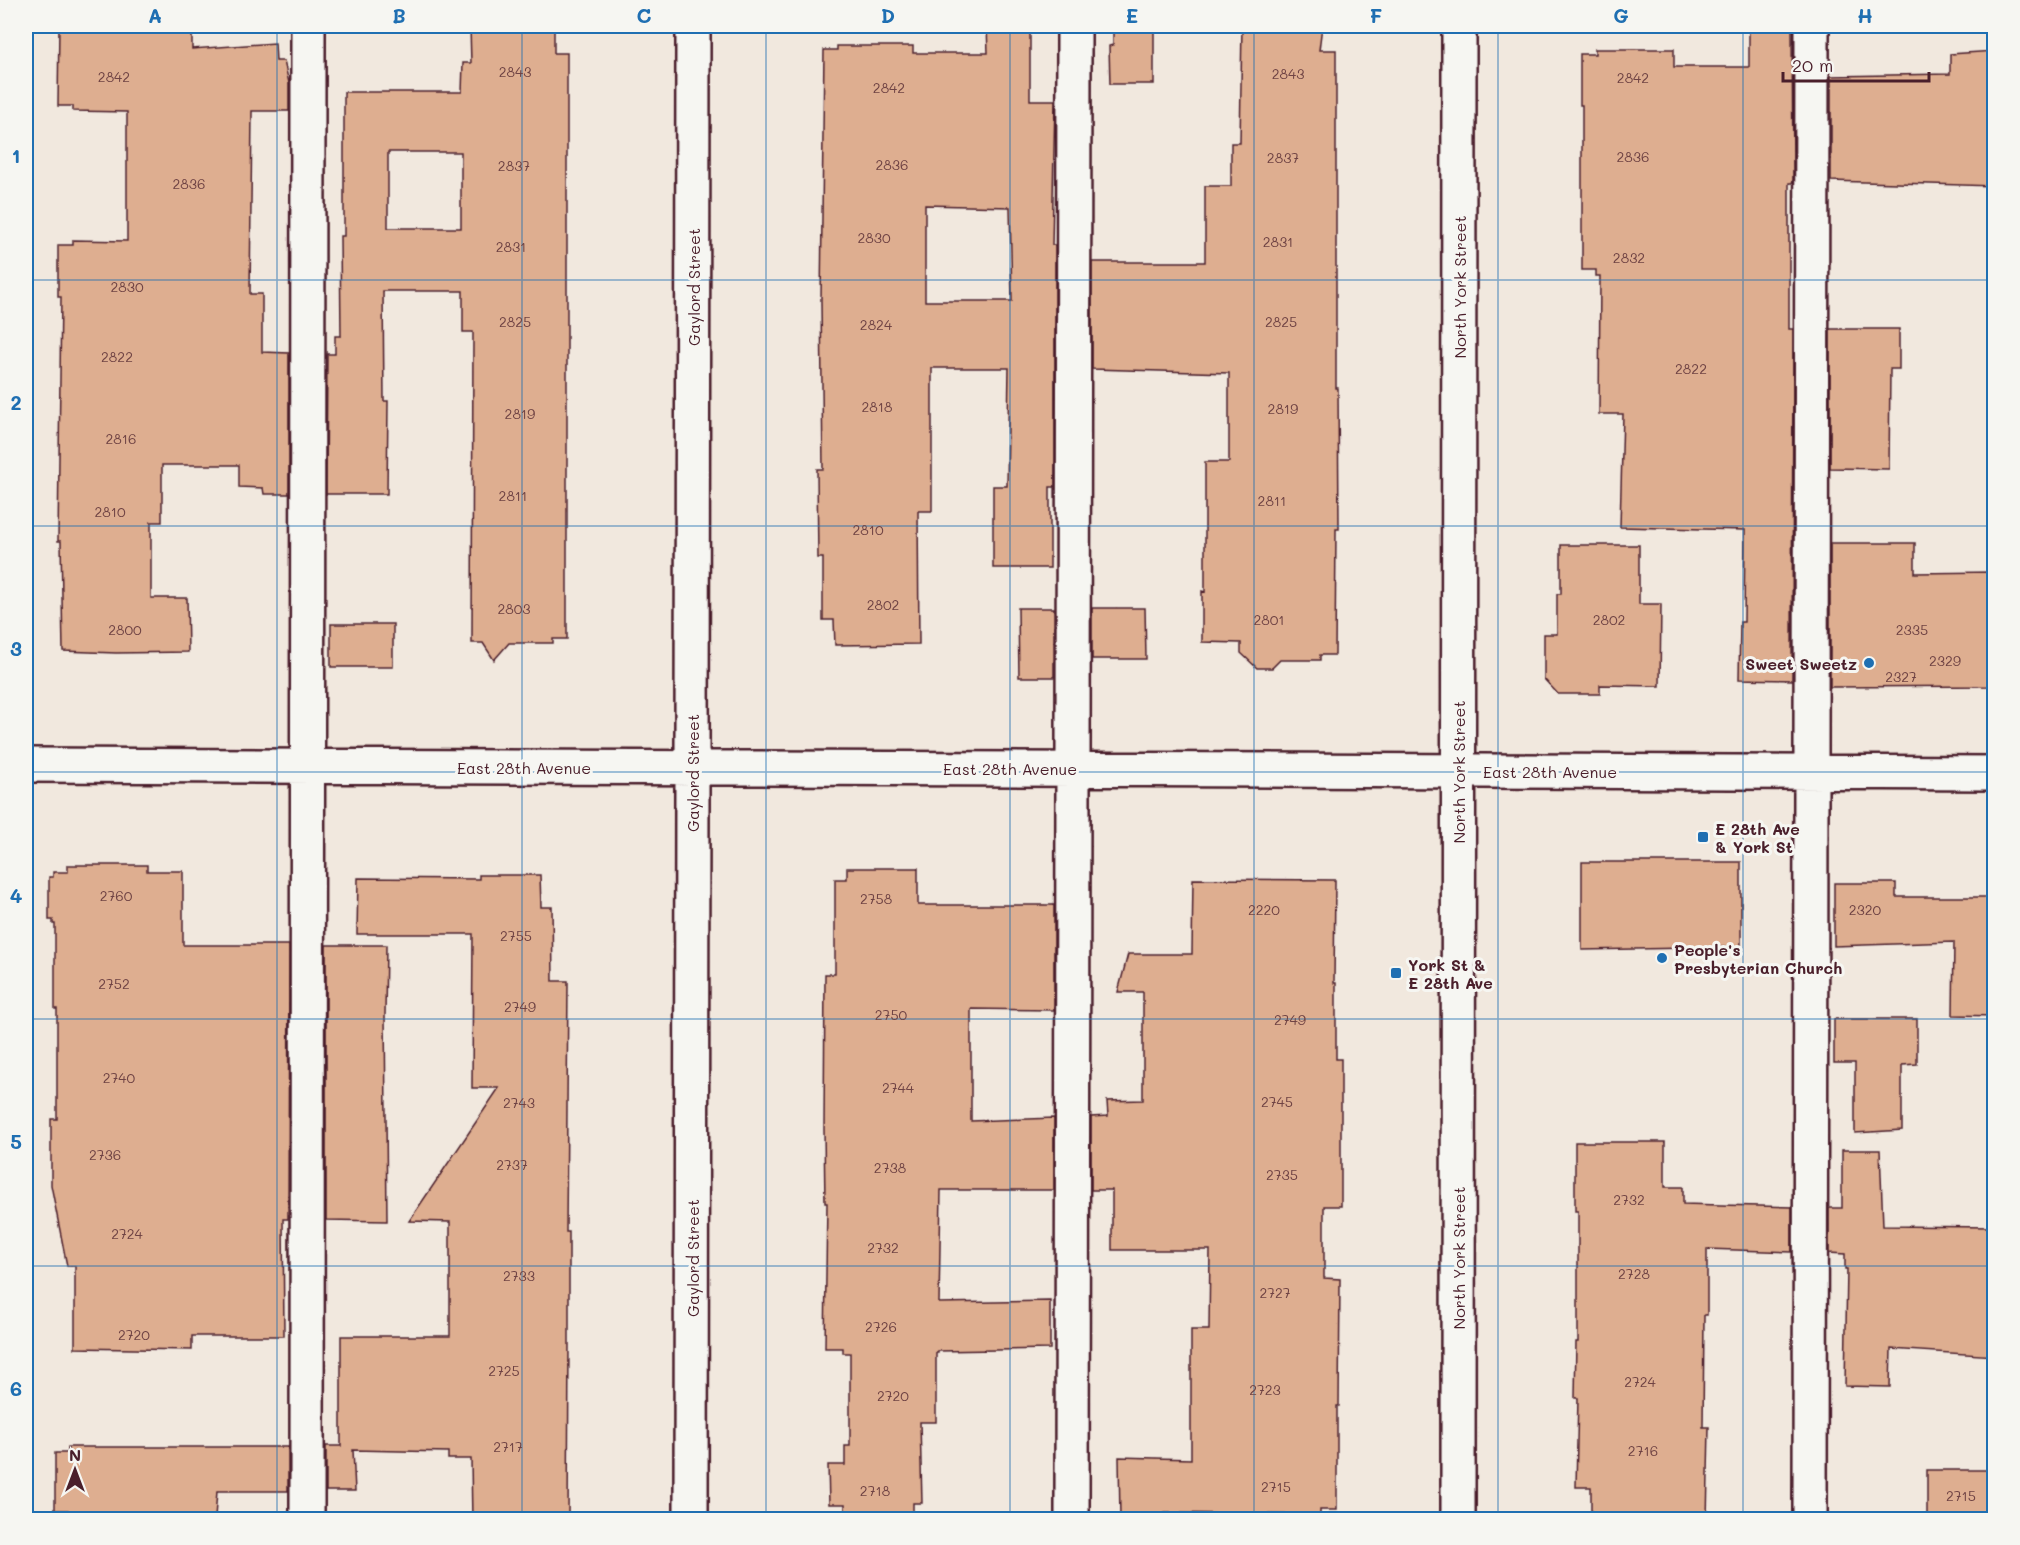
<svg xmlns="http://www.w3.org/2000/svg" width="2020" height="1545" font-family="Mali,sans-serif">
<style>
.building{fill:#deae90;stroke:#4a1f2b;stroke-width:1.5;fill-rule:evenodd}
.lines{fill:none;stroke-linecap:round;stroke-linejoin:round}
.minor-casing{stroke:#4a1f2b;stroke-width:38}
.major-casing{stroke:#4a1f2b;stroke-width:38}
.minor{stroke:#f6f6f2;stroke-width:33}
.major{stroke:#f6f6f2;stroke-width:33}
.grid{fill:none;stroke:#1f6fb2;stroke-width:1.5;stroke-opacity:0.55}
.poi-dot{fill:#1f6fb2;stroke:#f6f6f2;stroke-width:2}
.labels{text-anchor:middle;dominant-baseline:central;stroke-width:6;stroke-linejoin:round;paint-order:stroke}
.number-label{font-size:14px;fill:#6f4344}
.street-label{font-size:16px;fill:#4a1f2b;stroke:#f6f6f2}
.poi-label{font-size:16px;font-weight:bold;fill:#4a1f2b;stroke:#f6f6f2;text-anchor:start}
.neatline{fill:none;stroke:#1f6fb2;stroke-width:2}
.grid-label{font-size:20px;text-anchor:middle;font-weight:bold;fill:#1f6fb2}
</style>
<rect width="100%" height="100%" fill="#f1e8de"/>
<filter id="ink" filterUnits="userSpaceOnUse"><feTurbulence type="fractalNoise" baseFrequency=".0167" numOctaves="2"/><feDisplacementMap in="SourceGraphic" scale="12" xChannelSelector="R" yChannelSelector="G"/><feConvolveMatrix kernelMatrix="1 2 1 2 8 2 1 2 1" color-interpolation-filters="sRGB"/></filter>
<g filter="url(#ink)">
<!-- building -->
<path class="building" d="M59,26H192V49L275,43L276,61H284L289,83V111H252L250,294H262V352L289,353V494H264L263,488L239,487V465H162V522H151V598H187L188,652L116,653L63,651L61,541H58L61,297H58V245H73V240L127,241V112L73,111V106H58Z
M470,26H554V53H567V639H553V643H509L494,660L483,643H472L473,332H463V291H383L384,401H388L387,494H326L327,354H335V336H341L340,236H344V92H462L463,63H471ZM388,152H461V228H388Z
M987,26H1030V100H1055L1052,245H1055V487H1050V568H993V486H1007L1009,368H932V511H918L919,644L835,645L834,620H823V558H818L817,469H823L821,301L824,50H837V46H913V53H988ZM925,205L1010,207L1012,301H925Z
M1113,26H1154V84H1110L1109,46L1113,45Z
M1242,26H1322L1319,50H1336V388H1338L1339,529H1336L1335,655H1320V660H1280L1272,668H1257L1241,653V643L1202,642V591L1205,592V462H1229V373L1092,369V262H1205V186H1231V143H1240Z
M1749,26H1792L1793,180L1792,183H1789V329H1793L1792,680L1739,679L1740,622H1744L1745,530L1620,527L1623,414H1599L1600,276H1596V270H1582V105H1580V54H1595V49H1674V67H1749Z
M1995,51V186L1831,181V76L1950,74V54Z
M1830,329H1899V369H1890L1889,469L1830,468Z
M1830,543H1915V573L1995,572V686L1830,687Z
M1561,545H1639V604H1661L1660,686L1600,685V694H1558L1544,679V634H1557V594H1561Z
M1018,608H1054V677H1019Z
M1092,608H1145L1146,659H1092Z
M331,624H393V667H331Z
M1582,862H1741V947L1582,950Z
M68,865H147V871H183V945H289L288,1219H283L284,1336H192V1350L75,1348V1266H67L51,1185V1119H57V1009H55V924H53V920H49V877H53V872H68Z
M847,868H918V905H1054V1010L971,1009V1121L1054,1118V1190H941L939,1303L1050,1301V1349L938,1351V1353H936V1422H920L922,1503H913V1520H845V1504H829L828,1465H845V1446H850V1353H843V1348H825L827,1203H825L824,1129L825,974H835V879H847Z
M479,875H540L541,907H552L553,981H568L566,1232H569V1340L568,1520H472L471,1459H448V1452L353,1450L355,1491H326V1446H341V1336H450V1222L409,1221L499,1088H472L473,934H357L358,878L479,879Z
M1193,879L1335,880L1334,983H1336V1059H1341V1206H1324V1278L1340,1279L1339,1406H1337V1510H1320V1515L1165,1513V1518H1120L1119,1457L1191,1459V1330H1209L1210,1250H1112V1190H1091V1117L1108,1116L1107,1101L1143,1100V992H1118L1128,954H1192Z
M1834,883H1896V897H1995V1016L1953,1015L1954,942L1834,946Z
M326,945H386L385,1015L387,1221L326,1220Z
M1834,1019H1917V1064L1902,1065V1130L1855,1133V1063H1834Z
M1575,1142H1665V1187H1683V1204L1792,1207V1252L1707,1249V1315H1704L1703,1427H1709L1707,1520H1591V1487H1576L1578,1398H1575L1576,1342H1578V1211H1575Z
M1842,1150H1880L1883,1226L1995,1227V1356L1891,1349L1890,1387L1845,1386L1847,1269H1845V1254L1829,1253V1208H1842Z
M68,1447H288V1491H217L215,1517H68V1510H55V1453H68Z
M1927,1470H1995V1520H1927Z"/>
<g class="lines">
<defs>
<path id="minor" d="M26,765L1994,773
M307,1520L308,26
M691,1520L693,26
M1072,1520L1074,26
M1810,1520L1812,26"/>
<path id="major" d="M1458,1520L1459,26"/>
</defs>
<!-- minor casing -->
<use href="#minor" class="minor-casing"/>
<!-- major casing -->
<use href="#major" class="major-casing"/>
<!-- minor -->
<use href="#minor" class="minor"/>
<!-- major -->
<use href="#major" class="major"/>
</g>
</g>
<!-- grid -->
<path class="grid" d="M277,26V1520M522,26V1520M766,26V1520M1010,26V1520M1254,26V1520M1498,26V1520M1743,26V1520M26,280H1994M26,526H1994M26,772H1994M26,1019H1994M26,1266H1994"/>
<!-- markers -->
<g class="poi-dot">
<circle cx="1869" cy="663" r="6"/>
<rect x="1697" y="831" width="12" height="12" rx="3"/>
<circle cx="1662" cy="958" r="6"/>
<rect x="1390" y="967" width="12" height="12" rx="3"/>
</g>
<g class="labels">
<!-- number labels -->
<g class="number-label">
<text x="515" y="71">2843</text>
<text x="1288" y="73">2843</text>
<text x="114" y="76">2842</text>
<text x="1633" y="77">2842</text>
<text x="889" y="87">2842</text>
<text x="1633" y="156">2836</text>
<text x="1283" y="157">2837</text>
<text x="892" y="164">2836</text>
<text x="514" y="165">2837</text>
<text x="189" y="183">2836</text>
<text x="874" y="237">2830</text>
<text x="1278" y="241">2831</text>
<text x="511" y="246">2831</text>
<text x="1629" y="257">2832</text>
<text x="127" y="286">2830</text>
<text x="515" y="321">2825</text>
<text x="1281" y="321">2825</text>
<text x="876" y="324">2824</text>
<text x="117" y="356">2822</text>
<text x="1691" y="368">2822</text>
<text x="877" y="406">2818</text>
<text x="1283" y="408">2819</text>
<text x="520" y="413">2819</text>
<text x="121" y="438">2816</text>
<text x="513" y="495">2811</text>
<text x="1272" y="500">2811</text>
<text x="110" y="511">2810</text>
<text x="868" y="529">2810</text>
<text x="883" y="604">2802</text>
<text x="514" y="608">2803</text>
<text x="1269" y="619">2801</text>
<text x="1609" y="619">2802</text>
<text x="125" y="629">2800</text>
<text x="1912" y="629">2335</text>
<text x="1945" y="660">2329</text>
<text x="1901" y="676">2327</text>
<text x="116" y="895">2760</text>
<text x="876" y="898">2758</text>
<text x="1264" y="909">2220</text>
<text x="1865" y="909">2320</text>
<text x="516" y="935">2755</text>
<text x="114" y="983">2752</text>
<text x="520" y="1006">2749</text>
<text x="891" y="1014">2750</text>
<text x="1290" y="1019">2749</text>
<text x="119" y="1077">2740</text>
<text x="898" y="1087">2744</text>
<text x="1277" y="1101">2745</text>
<text x="519" y="1102">2743</text>
<text x="105" y="1154">2736</text>
<text x="512" y="1164">2737</text>
<text x="890" y="1167">2738</text>
<text x="1282" y="1174">2735</text>
<text x="1629" y="1199">2732</text>
<text x="127" y="1233">2724</text>
<text x="883" y="1247">2732</text>
<text x="1634" y="1273">2728</text>
<text x="519" y="1275">2733</text>
<text x="1275" y="1292">2727</text>
<text x="881" y="1326">2726</text>
<text x="134" y="1334">2720</text>
<text x="504" y="1370">2725</text>
<text x="1640" y="1381">2724</text>
<text x="1265" y="1389">2723</text>
<text x="893" y="1395">2720</text>
<text x="508" y="1446">2717</text>
<text x="1643" y="1450">2716</text>
<text x="1276" y="1486">2715</text>
<text x="875" y="1490">2718</text>
<text x="1961" y="1495">2715</text>
</g>
<!-- street labels -->
<g class="street-label">
<text transform="translate(693 287) rotate(-90)">Gaylord Street</text>
<text transform="translate(1459 287) rotate(-90)">North York Street</text>
<text x="524" y="767">East 28th Avenue</text>
<text x="1010" y="768">East 28th Avenue</text>
<text x="1550" y="771">East 28th Avenue</text>
<text transform="translate(1458 772) rotate(-90)">North York Street</text>
<text transform="translate(692 773) rotate(-90)">Gaylord Street</text>
<text transform="translate(692 1258) rotate(-90)">Gaylord Street</text>
<text transform="translate(1458 1258) rotate(-90)">North York Street</text>
</g>
<!-- poi labels -->
<g class="poi-label">
<text x="1857" y="663" text-anchor="end">Sweet Sweetz</text>
<text x="1715" y="828">E 28th Ave<tspan x="1715" dy="18">&amp; York St</tspan></text>
<text x="1674" y="949">People's<tspan x="1674" dy="18">Presbyterian Church</tspan></text>
<text x="1408" y="964">York St &amp;<tspan x="1408" dy="18">E 28th Ave</tspan></text>
</g>
</g>
<!-- margin -->
<rect width="2020" height="1545" fill="none" stroke="#f6f6f2" stroke-width="66"/>
<!-- north arrow -->
<g transform="translate(75 1470)" stroke="#f6f6f2" stroke-width="4.5" paint-order="stroke">
<path d="M0-4.5L10 22L0 15L-10 22Z" fill="#4a1f2b"/>
<text y="-9" font-size="16" font-weight="bold" text-anchor="middle" fill="#4a1f2b">N</text>
</g>
<!-- scale -->
<path d="M1783 72v9h146v-9" fill="none" stroke="#4a1f2b" stroke-width="3"/>
<text x="1792" y="72" font-size="18" fill="#4a1f2b" stroke="#f6f6f2" stroke-width="4.5" paint-order="stroke">20 m</text>
<rect x="33" y="33" width="1954" height="1479" class="neatline"/>
<g class="grid-label">
<text x="155" y="23">A</text>
<text x="399" y="23">B</text>
<text x="644" y="23">C</text>
<text x="888" y="23">D</text>
<text x="1132" y="23">E</text>
<text x="1376" y="23">F</text>
<text x="1621" y="23">G</text>
<text x="1865" y="23">H</text>
<text x="16" y="163">1</text>
<text x="16" y="410">2</text>
<text x="16" y="656">3</text>
<text x="16" y="903">4</text>
<text x="16" y="1149">5</text>
<text x="16" y="1396">6</text>
</g>
</svg>
